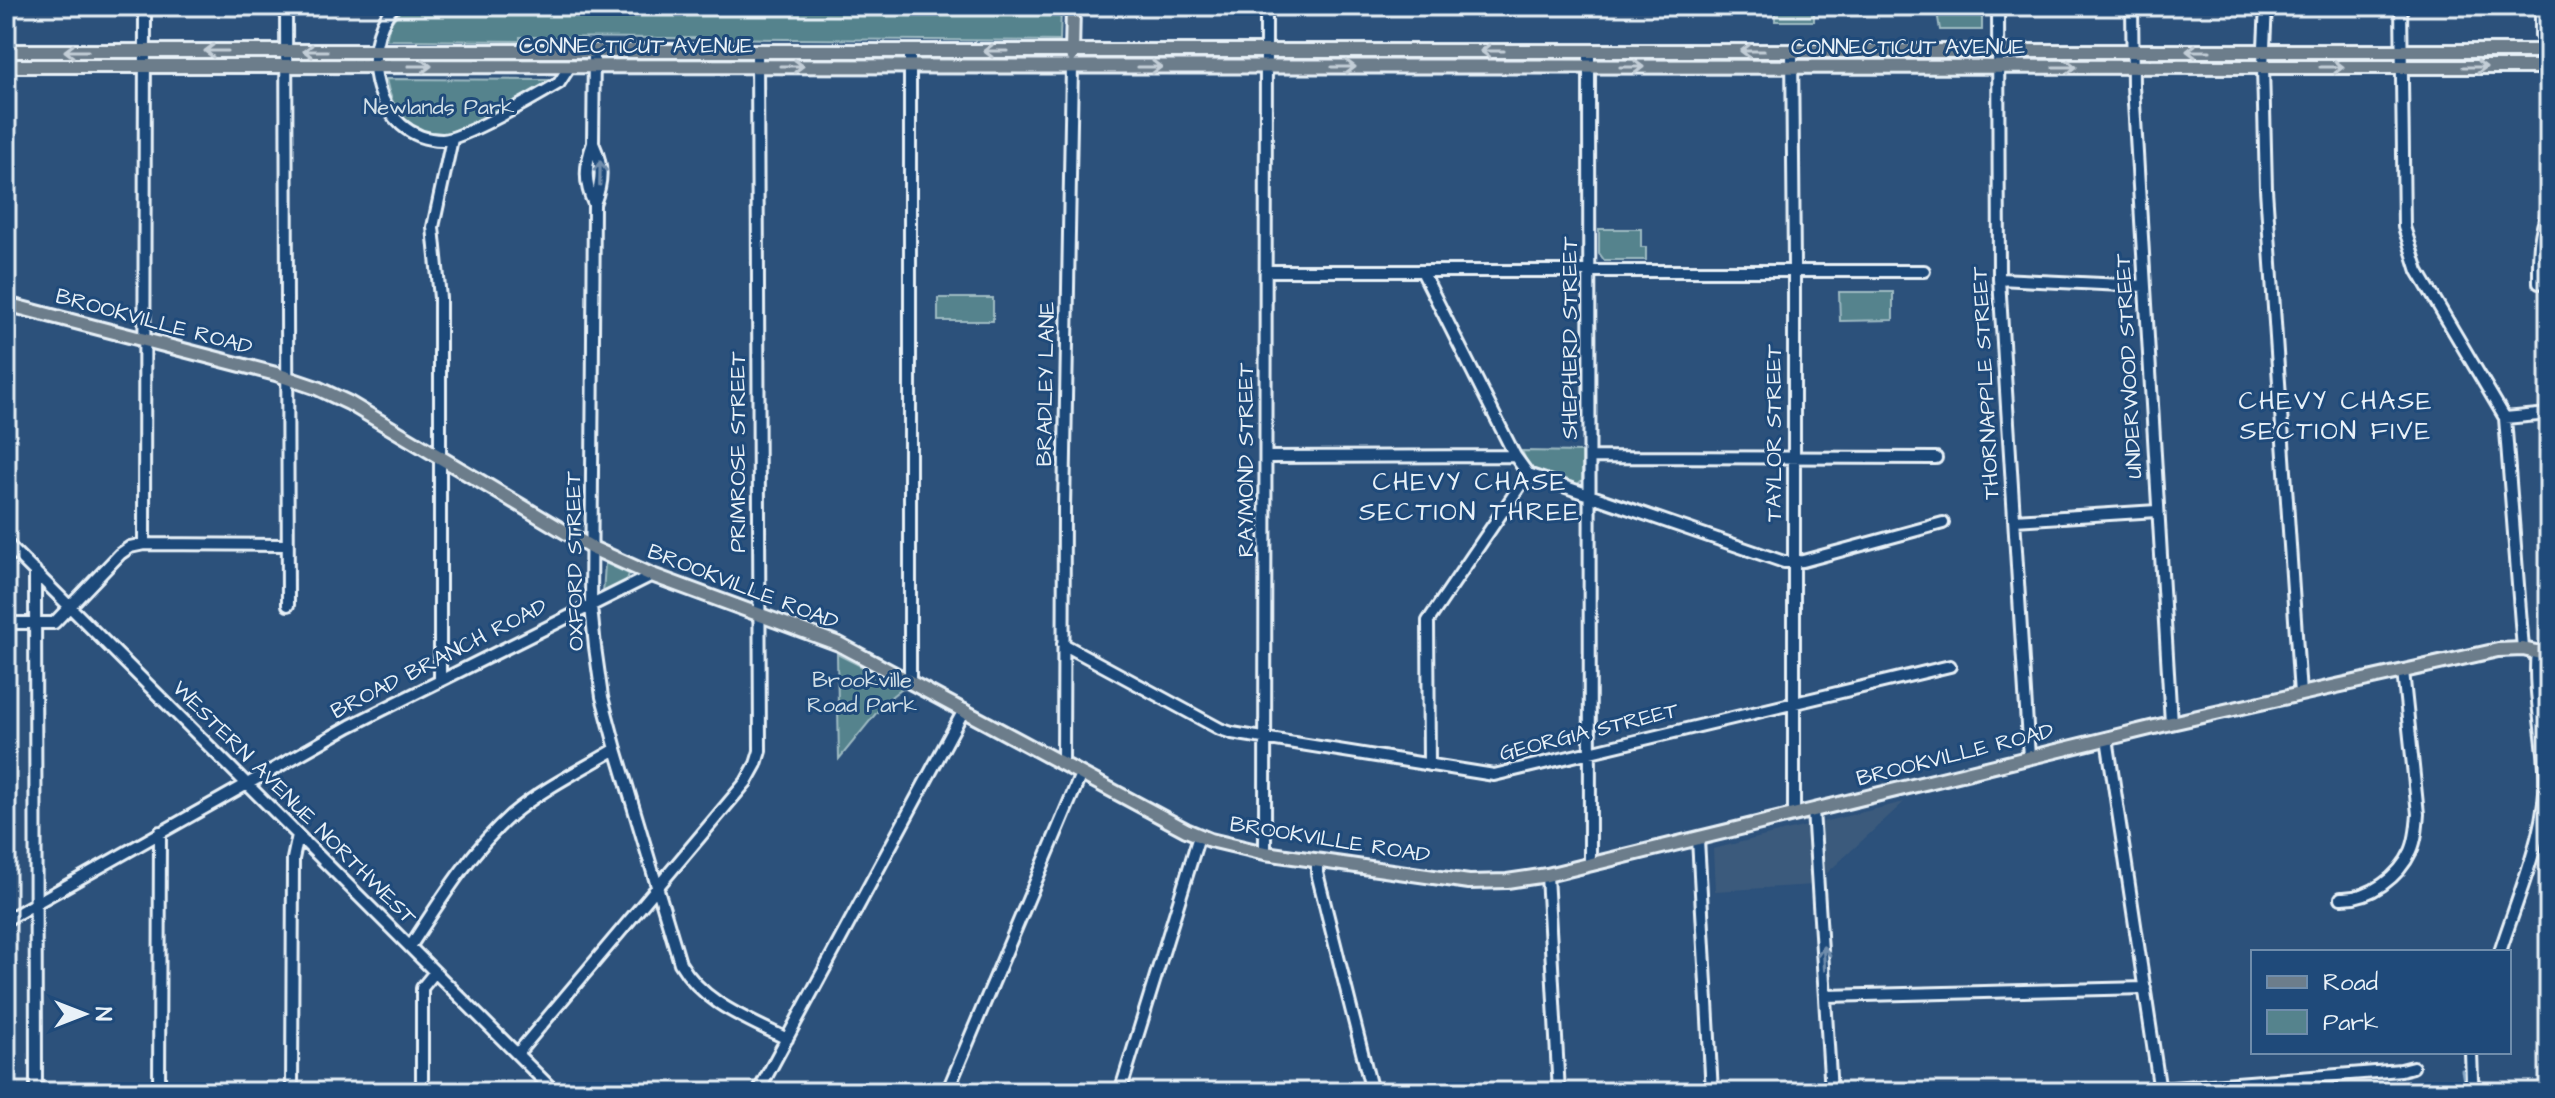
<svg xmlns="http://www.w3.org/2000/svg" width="2555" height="1098" font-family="'Architects Daughter',sans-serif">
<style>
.built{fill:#3b5a7c}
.green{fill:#55838d;stroke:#9ebac2;stroke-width:2}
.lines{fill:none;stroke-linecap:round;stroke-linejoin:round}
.stream{stroke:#87a8c6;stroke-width:3}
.minor-casing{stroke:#e8f1f8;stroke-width:16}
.major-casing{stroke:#e8f1f8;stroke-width:18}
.minor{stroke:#1f4a7a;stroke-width:10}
.major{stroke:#6c7d8b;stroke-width:12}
.oneway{stroke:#c3ced7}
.oneway2{stroke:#6f8dac}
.labels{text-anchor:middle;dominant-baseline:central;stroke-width:6;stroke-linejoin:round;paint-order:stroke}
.street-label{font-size:22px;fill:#e8f1f8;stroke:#1f4a7a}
.park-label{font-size:22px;fill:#d2e0e8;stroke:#1f4a7a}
.quarter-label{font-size:26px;letter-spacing:2px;fill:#e8f1f8;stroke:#1f4a7a}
</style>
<rect width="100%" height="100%" fill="#2c517b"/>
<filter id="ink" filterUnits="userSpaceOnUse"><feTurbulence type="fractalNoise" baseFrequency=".0125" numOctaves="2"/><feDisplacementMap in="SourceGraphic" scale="16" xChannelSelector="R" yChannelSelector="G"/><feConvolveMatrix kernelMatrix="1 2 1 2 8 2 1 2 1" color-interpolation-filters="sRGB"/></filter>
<g filter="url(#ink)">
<!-- built -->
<path class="built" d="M1904,802L1814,885L1715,891L1713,849Z"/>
<!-- green -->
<path class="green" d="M404,6H1061L1060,41L520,37V41L386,40L390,24Z
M1775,6H1814V21H1775Z
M1936,6H1982V30H1940Z
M386,79L552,80C526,94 471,129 444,133C410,138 391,108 386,79Z
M1599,229H1641V247H1646V260H1604L1599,253Z
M1893,292V320L1840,321L1839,292Z
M938,298H993V321H938Z
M1522,451L1582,452V480L1576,486L1531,471Z
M605,563L629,574L626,583L603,594Z
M837,654L893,682L902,688L886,701L839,759Z"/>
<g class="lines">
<!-- stream -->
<path class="stream" d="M2462,1070L2466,1092"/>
<defs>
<path id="minor" d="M286,6L288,605
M394,6C356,49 376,139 442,140C462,140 539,95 559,83L570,66
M1998,6L1999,279L2029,757
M2132,6L2133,86L2171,723
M2266,6L2263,67L2266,189L2300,694
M2401,6L2404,227L2418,271L2505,418L2523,649
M2541,6V35L2549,58
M910,51V681
M1589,51L1590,865
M1792,51L1794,264V814
M593,143C603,165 603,181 594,204L591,606L595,647L602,697L616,749L680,963C704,1004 746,1018 787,1039
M594,204C584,183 585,165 593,143L594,51
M1266,271H1924
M1422,271L1515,456L1528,474L1428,621L1429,765
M1999,279L2144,286
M2539,283C2539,257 2538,233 2549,210
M2505,418L2549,414
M1266,457L1515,456
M1590,457L1936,458
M1528,474L1784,562L1803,561L1943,523
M2014,520L2157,511
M6,543L555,1092
M144,544L145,6
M35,571L36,1092
M6,623H54L120,554L130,547L144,544L287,545
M1063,644L1220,729L1232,733L1494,775L1950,666
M440,679V298L433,227L452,139
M2107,738L2160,1092
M1063,764L1064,509L1072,67
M1813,810L1831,1092
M1698,839L1712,1092
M1265,853L1266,6
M1317,862V873L1372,1092
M1547,875L1559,1092
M2341,898C2370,899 2399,877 2411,851C2416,840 2417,827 2418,814L2403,671
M6,920L350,726L652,575
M410,947C440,901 469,853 511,815C542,789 581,770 616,749
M2500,952C2515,905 2542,841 2545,792C2548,745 2532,698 2537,651
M1826,996L2145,988
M2471,1052L2472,1080L2476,1092
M517,1054L746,782L756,764L760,751L757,51
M2159,1089L2401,1070L2413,1067
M159,1092L160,832
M292,1092L293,859L298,835
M422,1092V988L435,972
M758,1092L964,710
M947,1092L1081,774
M1120,1092L1199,836"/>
<path id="major" d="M6,51H2549
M1072,55L1073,6
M6,66L2549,67
M6,304L276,374L317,388L349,403L592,548L652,575L839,644L1186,830L1210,840L1265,853L1469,882L1507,881L1547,875L2171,723L2498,650L2523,649L2549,655"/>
</defs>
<!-- minor casing -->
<use href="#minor" class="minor-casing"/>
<!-- major casing -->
<use href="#major" class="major-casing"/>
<!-- minor -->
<use href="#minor" class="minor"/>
<!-- major -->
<use href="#major" class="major"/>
</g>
<!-- one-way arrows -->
<defs><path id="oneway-shaft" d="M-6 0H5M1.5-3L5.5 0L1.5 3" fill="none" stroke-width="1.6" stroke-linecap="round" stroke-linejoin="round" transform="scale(2)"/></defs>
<g class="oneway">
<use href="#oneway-shaft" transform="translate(76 51) rotate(180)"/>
<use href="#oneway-shaft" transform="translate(216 51) rotate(-180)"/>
<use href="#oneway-shaft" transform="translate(315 51) rotate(180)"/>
<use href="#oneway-shaft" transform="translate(995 51) rotate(180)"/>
<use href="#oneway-shaft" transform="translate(1492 51) rotate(180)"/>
<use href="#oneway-shaft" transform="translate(1752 51) rotate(-180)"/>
<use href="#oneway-shaft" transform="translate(2198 51) rotate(180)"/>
<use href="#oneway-shaft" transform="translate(420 66)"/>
<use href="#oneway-shaft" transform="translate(792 66)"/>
<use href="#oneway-shaft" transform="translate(1150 67)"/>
<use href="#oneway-shaft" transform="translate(1344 67)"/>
<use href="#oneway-shaft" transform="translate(1632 67)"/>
<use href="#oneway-shaft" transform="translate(2065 67)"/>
<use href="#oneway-shaft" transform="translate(2332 67)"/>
<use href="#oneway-shaft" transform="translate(2475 67)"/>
</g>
<g class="oneway2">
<use href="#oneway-shaft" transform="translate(600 173) rotate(-89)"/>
<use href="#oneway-shaft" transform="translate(1824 958) rotate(-93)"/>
</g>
</g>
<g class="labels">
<!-- street labels -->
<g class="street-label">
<text x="636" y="46">CONNECTICUT AVENUE</text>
<text x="1908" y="47">CONNECTICUT AVENUE</text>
<text transform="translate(154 322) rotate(15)">BROOKVILLE ROAD</text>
<text transform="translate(1570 338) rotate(-90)">SHEPHERD STREET</text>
<text transform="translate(2129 366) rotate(-93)">UNDERWOOD STREET</text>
<text transform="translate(1986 383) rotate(-93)">THORNAPPLE STREET</text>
<text transform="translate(1046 384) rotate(-89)">BRADLEY LANE</text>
<text transform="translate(1774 433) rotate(-90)">TAYLOR STREET</text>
<text transform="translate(738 452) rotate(-90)">PRIMROSE STREET</text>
<text transform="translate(1246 460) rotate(-90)">RAYMOND STREET</text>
<text transform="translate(575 561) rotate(-91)">OXFORD STREET</text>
<text transform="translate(743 587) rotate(21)">BROOKVILLE ROAD</text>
<text transform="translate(439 659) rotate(-27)">BROAD BRANCH ROAD</text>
<text transform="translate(1589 732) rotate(-14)">GEORGIA STREET</text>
<text transform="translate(1955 755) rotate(-14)">BROOKVILLE ROAD</text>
<text transform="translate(294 803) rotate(45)">WESTERN AVENUE NORTHWEST</text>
<text transform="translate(1330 840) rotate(9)">BROOKVILLE ROAD</text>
</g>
<!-- park labels -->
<g class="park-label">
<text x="439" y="107">Newlands Park</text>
<text x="862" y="680">Brookville<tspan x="862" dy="25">Road Park</tspan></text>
</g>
<!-- quarter labels -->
<g class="quarter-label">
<text x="2336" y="401">CHEVY CHASE<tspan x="2336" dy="30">SECTION FIVE</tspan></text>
<text x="1470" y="482">CHEVY CHASE<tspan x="1470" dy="30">SECTION THREE</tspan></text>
</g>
</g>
<!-- margin -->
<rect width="2555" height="1098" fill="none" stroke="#1f4a7a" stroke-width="32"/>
<rect x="16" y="16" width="2523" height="1066" fill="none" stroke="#e8f1f8" stroke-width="3" filter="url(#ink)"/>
<!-- legend -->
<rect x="2251" y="950" width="260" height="104" fill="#1f4a7a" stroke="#6f8dac" stroke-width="2"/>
<rect x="2267" y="976" width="40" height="12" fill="#6c7d8b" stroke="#6f8dac" stroke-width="2"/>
<text x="2323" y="990" font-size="24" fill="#e8f1f8">Road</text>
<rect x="2267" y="1010" width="40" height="24" fill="#55838d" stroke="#6f8dac" stroke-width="2"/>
<text x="2323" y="1030" font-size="24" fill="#e8f1f8">Park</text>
<!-- north arrow -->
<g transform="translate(84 1014) rotate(90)" stroke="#1f4a7a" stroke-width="6" paint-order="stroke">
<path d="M0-6L14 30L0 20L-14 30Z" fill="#e8f1f8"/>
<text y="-12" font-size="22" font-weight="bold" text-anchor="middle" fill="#e8f1f8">N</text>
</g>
</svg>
